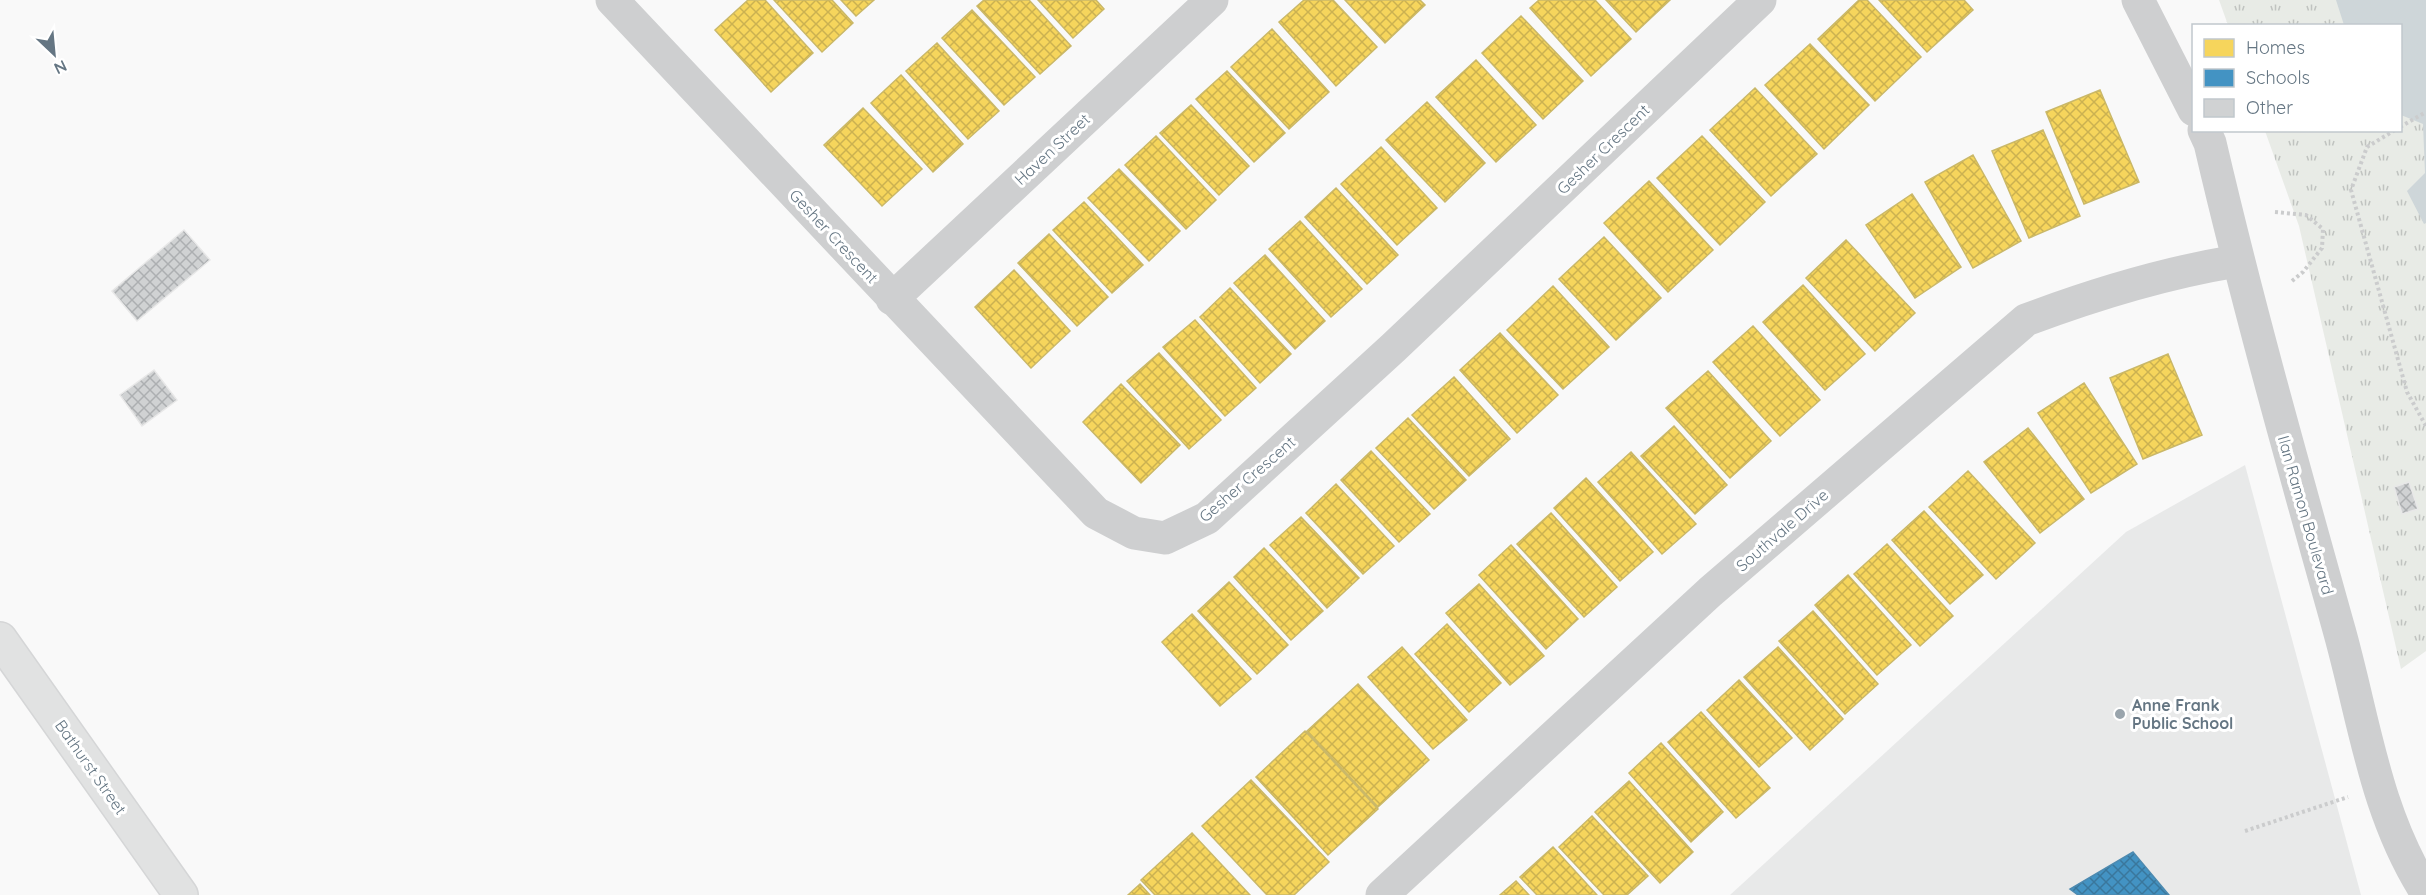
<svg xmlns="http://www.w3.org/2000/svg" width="2426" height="895" font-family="Quicksand,sans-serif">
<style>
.built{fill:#e8e9e9}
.grass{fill:url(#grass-tufts)}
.water{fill:#ced6d9}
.homes{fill:url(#homes-cross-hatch);stroke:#cab868;stroke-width:1.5}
.schools{fill:url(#schools-cross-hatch);stroke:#4d8ab0;stroke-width:1.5}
.building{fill:url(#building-cross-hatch);stroke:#e8e8e8;stroke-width:1.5}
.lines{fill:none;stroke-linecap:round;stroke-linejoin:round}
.secondary-casing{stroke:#d5d6d7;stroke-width:36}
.path{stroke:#cbcccd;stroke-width:4;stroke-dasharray:3 3;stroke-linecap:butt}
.minor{stroke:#cecfd0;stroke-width:33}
.tertiary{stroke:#cecfd0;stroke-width:33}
.secondary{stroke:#e1e2e2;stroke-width:33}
.poi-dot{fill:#99a4ac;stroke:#fff;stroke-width:2}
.labels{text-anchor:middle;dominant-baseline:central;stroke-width:6;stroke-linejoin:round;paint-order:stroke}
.street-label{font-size:16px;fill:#657683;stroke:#fff}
.poi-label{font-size:16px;font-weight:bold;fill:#657683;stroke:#fff;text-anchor:start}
</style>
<defs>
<pattern id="grass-tufts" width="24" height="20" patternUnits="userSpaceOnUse" patternTransform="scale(1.5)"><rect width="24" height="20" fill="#e8ebe6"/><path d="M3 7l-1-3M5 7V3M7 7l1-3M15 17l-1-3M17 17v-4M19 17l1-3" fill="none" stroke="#c0c3c0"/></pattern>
<pattern id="homes-cross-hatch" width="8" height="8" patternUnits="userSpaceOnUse" patternTransform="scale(1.5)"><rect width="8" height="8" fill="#f6d55c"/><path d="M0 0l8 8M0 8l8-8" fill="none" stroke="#cbb151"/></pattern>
<pattern id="schools-cross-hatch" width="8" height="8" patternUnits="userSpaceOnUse" patternTransform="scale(1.5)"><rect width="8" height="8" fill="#4393c3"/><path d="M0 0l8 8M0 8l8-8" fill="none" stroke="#3a779c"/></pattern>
<pattern id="building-cross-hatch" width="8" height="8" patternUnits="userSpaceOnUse" patternTransform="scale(1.5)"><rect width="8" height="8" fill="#d0d2d3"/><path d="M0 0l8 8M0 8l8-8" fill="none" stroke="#acafb1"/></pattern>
</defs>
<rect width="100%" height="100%" fill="#f9f9f9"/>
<!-- built -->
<path class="built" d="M2245,465L2361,895H1730L2126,532Z"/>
<!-- grass -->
<path class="grass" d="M2219,0H2426V651L2401,669L2299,226L2265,131L2400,130V26L2228,25Z"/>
<!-- water -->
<path class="water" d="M2336,0H2426V223L2424,224L2407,191L2425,173L2423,124L2401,115L2400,26L2344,25Z"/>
<!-- homes -->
<path class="homes" d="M748,0H765L813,53L771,92L715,30Z
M774,0H832L853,23L822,52Z
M841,0H874L856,16Z
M984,0H1029L1071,46L1040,74L977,6Z
M1038,0H1096L1104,9L1073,38Z
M1304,0H1333L1377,47L1336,86L1279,22Z
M1345,0H1420L1425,5L1385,43Z
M1539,0H1595L1631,39L1591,76L1530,8Z
M1606,0H1670L1636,32Z
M1859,0H1867L1921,57L1875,101L1818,39Z
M1879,0H1964L1973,10L1927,52Z
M972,10L1035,77L1004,105L942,38Z
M1521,16L1583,81L1543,119L1482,53Z
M1272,29L1329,92L1289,129L1231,67Z
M937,43L999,111L968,139L906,71Z
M1810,44L1869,105L1824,149L1765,85Z
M1476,60L1536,125L1496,162L1436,97Z
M1227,71L1285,133L1254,162L1196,99Z
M901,75L963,144L933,172L871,103Z
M1755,88L1817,154L1771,196L1710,130Z
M2100,90L2139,182L2084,204L2046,112Z
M1427,102L1485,163L1445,202L1386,140Z
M1191,105L1249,166L1219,195L1160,133Z
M863,108L922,169L882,206L824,145Z
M2043,130L2080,216L2029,238L1992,151Z
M1156,136L1216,200L1186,229L1125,165Z
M1702,136L1765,202L1720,245L1657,178Z
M1381,147L1437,208L1397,245L1341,184Z
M1973,155L2021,241L1973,268L1925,182Z
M1119,169L1180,231L1149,261L1088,198Z
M1649,181L1713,250L1668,292L1604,223Z
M1336,188L1398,255L1367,284L1305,217Z
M1912,194L1961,267L1915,298L1866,225Z
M1084,202L1143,265L1112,293L1053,230Z
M1300,221L1362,289L1331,317L1269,249Z
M1049,234L1108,297L1077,326L1018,263Z
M1604,237L1661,298L1616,340L1559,279Z
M1846,240L1915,313L1875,351L1806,278Z
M1265,255L1325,321L1295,349L1234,283Z
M1014,270L1070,331L1031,368L975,307Z
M1803,285L1865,354L1825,390L1763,322Z
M1553,286L1609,347L1563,389L1507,330Z
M1230,288L1291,354L1260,383L1200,317Z
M1195,320L1256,388L1225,416L1163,347Z
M1753,326L1820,400L1780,436L1713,362Z
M1500,333L1558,395L1517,433L1460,370Z
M1159,353L1221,420L1189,449L1127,381Z
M2168,354L2202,435L2143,459L2110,378Z
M1708,371L1771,441L1730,478L1666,408Z
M1454,377L1510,439L1469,476L1412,415Z
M2084,383L2137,464L2091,493L2038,413Z
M1121,384L1180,445L1141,483L1083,422Z
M1408,418L1466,480L1434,509L1376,448Z
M1674,426L1727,485L1695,514L1641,456Z
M2028,428L2084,499L2040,533L1984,462Z
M1371,451L1430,514L1399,542L1341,480Z
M1631,452L1696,524L1662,554L1598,482Z
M1968,471L2035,543L1996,579L1929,507Z
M1586,478L1653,552L1620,581L1554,508Z
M1336,484L1394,546L1363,574L1306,513Z
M1924,511L1983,575L1950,604L1892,540Z
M1551,513L1617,587L1584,617L1517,544Z
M1301,517L1359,578L1327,608L1270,545Z
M1887,544L1953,616L1920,646L1854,574Z
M1511,545L1578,619L1546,649L1479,575Z
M1264,548L1323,611L1291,640L1234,577Z
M1848,575L1911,645L1877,675L1815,605Z
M1229,582L1288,645L1257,674L1198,611Z
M1479,584L1544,656L1510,685L1446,613Z
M1813,611L1878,684L1845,714L1779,641Z
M1192,614L1251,679L1220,706L1162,642Z
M1447,624L1501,683L1469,712L1415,654Z
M1402,647L1467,720L1433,749L1368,677Z
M1778,647L1843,719L1810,750L1744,677Z
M1739,680L1792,738L1759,767L1707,710Z
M1358,684L1429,760L1378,807L1307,731Z
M1701,712L1770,788L1736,818L1668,742Z
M1305,731L1378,809L1328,855L1256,777Z
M1661,743L1723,812L1691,842L1629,773Z
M1251,780L1329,862L1294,895H1267L1202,826Z
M1629,781L1693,852L1660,883L1595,812Z
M1592,816L1648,876L1627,895H1604L1559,847Z
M1192,833L1250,895H1155L1141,880Z
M1553,847L1597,895H1537L1520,877Z
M1516,881L1529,895H1500Z
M1140,884L1150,895H1128Z"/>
<!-- schools -->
<path class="schools" d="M2133,852L2169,895H2078L2070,889Z"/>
<!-- building -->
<path class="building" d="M184,230L210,260L137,321L112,291Z
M154,370L177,400L142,426L120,395Z
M2409,482L2418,509L2402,514L2394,487Z"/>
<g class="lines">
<defs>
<path id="secondary" d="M0,639L181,895"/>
</defs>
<!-- secondary casing -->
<use href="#secondary" class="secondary-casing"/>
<!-- path -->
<path class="path" d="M2400,127L2426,112
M2395,130L2367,147L2351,190L2407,392L2426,426
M2275,212L2306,215L2323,229L2322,248L2303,272L2292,281
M2245,831L2348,797"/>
<!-- minor -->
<path class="minor" d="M612,0L1096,513L1134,533L1165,538L1207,518L1393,348L1760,0
M892,299L1212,0
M1382,895L1710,592L2026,320C2095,294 2164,273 2237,261"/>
<!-- tertiary -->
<path class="tertiary" d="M2138,0L2194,110
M2204,130L2210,143C2248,306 2293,465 2338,626C2364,717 2374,811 2426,892"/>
<!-- secondary -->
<use href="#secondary" class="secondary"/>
</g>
<!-- markers -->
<circle class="poi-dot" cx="2120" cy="714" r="6"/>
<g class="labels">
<!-- street labels -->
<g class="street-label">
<text transform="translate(1052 149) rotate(-43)">Haven Street</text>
<text transform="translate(1603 149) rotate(-44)">Gesher Crescent</text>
<text transform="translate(834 236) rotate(47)">Gesher Crescent</text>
<text transform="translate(1247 479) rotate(-41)">Gesher Crescent</text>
<text transform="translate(2306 515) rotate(74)">Ilan Ramon Boulevard</text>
<text transform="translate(1782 530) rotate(-41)">Southvale Drive</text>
<text transform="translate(91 767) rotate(55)">Bathurst Street</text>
</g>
<!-- poi labels -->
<g class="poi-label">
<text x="2132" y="705">Anne Frank<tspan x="2132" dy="18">Public School</tspan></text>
</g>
</g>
<!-- legend -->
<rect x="2192" y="24" width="210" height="108" fill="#ffffff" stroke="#c1c8cd" stroke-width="1.5"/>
<rect x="2204" y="39" width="30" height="18" fill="#f6d55c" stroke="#c1c8cd" stroke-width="1.5"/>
<text x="2246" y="54" font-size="18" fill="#657683">Homes</text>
<rect x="2204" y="69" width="30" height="18" fill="#4393c3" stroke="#c1c8cd" stroke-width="1.5"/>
<text x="2246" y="84" font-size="18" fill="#657683">Schools</text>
<rect x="2204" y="99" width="30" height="18" fill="#d0d2d3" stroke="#c1c8cd" stroke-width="1.5"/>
<text x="2246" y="114" font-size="18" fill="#657683">Other</text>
<!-- north arrow -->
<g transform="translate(54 54) rotate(154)" stroke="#ffffff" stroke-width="4.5" paint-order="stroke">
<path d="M0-4.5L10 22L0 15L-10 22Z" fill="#657683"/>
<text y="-9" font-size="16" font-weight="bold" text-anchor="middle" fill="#657683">N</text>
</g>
</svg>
